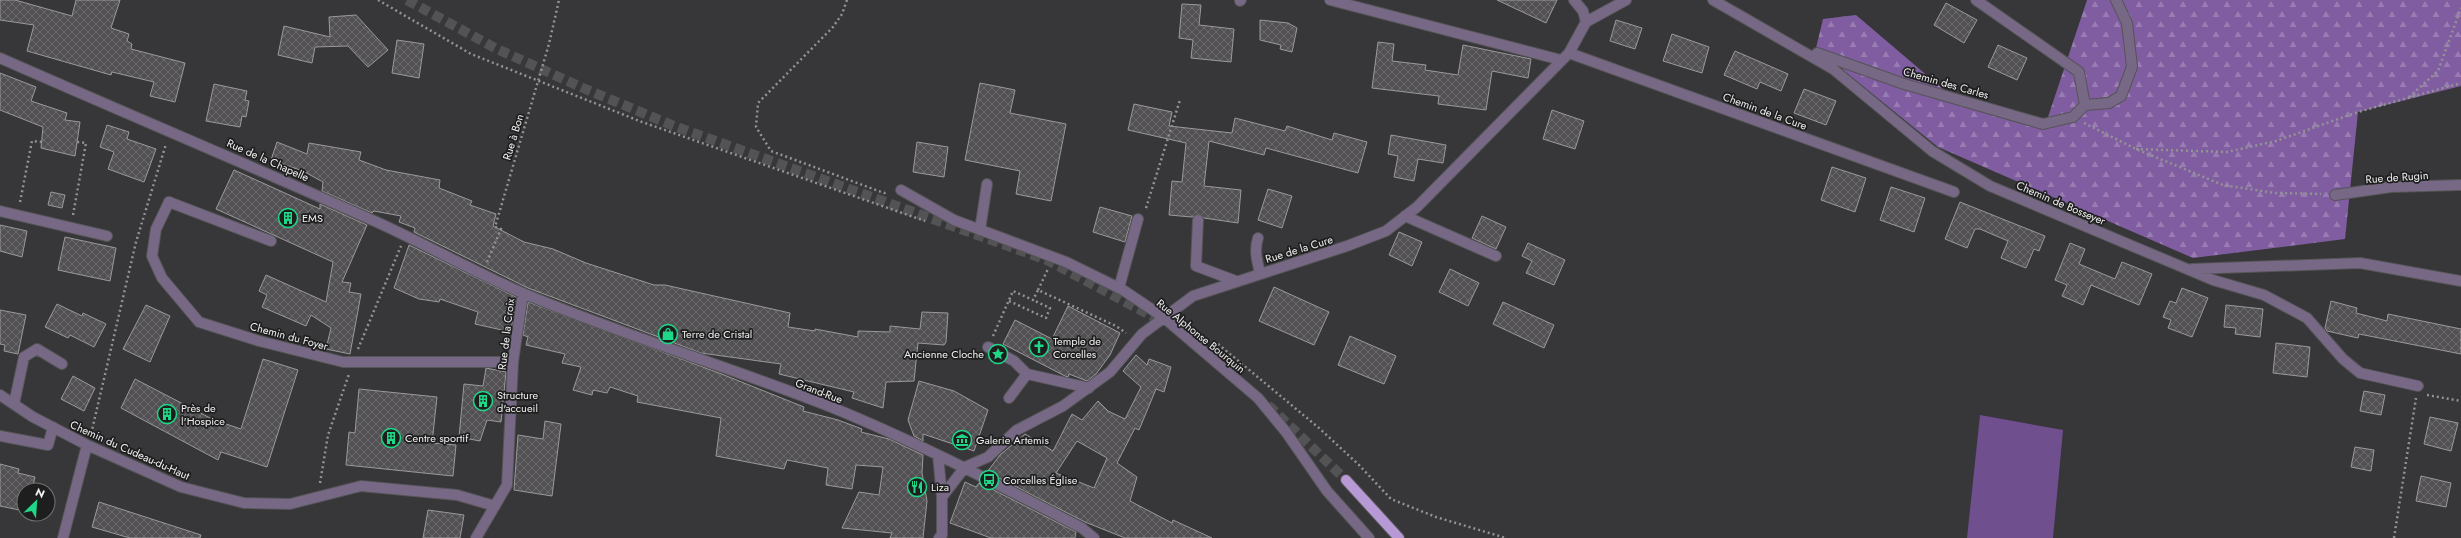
<svg xmlns="http://www.w3.org/2000/svg" width="2461" height="538" font-family="Jost,sans-serif">
<style>
.forest{fill:url(#forest-firs)}
.garden{fill:#704f8f}
.building{fill:url(#building-cross-hatch);stroke:#9a999c;fill-rule:evenodd}
.lines{fill:none;stroke-linecap:round;stroke-linejoin:round}
.primary-tunnel{stroke:#535254;stroke-width:10;stroke-dasharray:10 5;stroke-linecap:butt}
.lane-casing{stroke:#555456;stroke-width:12}
.street-casing{stroke:#555456;stroke-width:12}
.primary-casing{stroke:#555456;stroke-width:12}
.path{stroke:#939394;stroke-width:2.5;stroke-dasharray:2 3;stroke-linecap:butt}
.lane{stroke:#776986;stroke-width:10}
.street{stroke:#776986;stroke-width:10}
.primary{stroke:#b799d5;stroke-width:10}
.labels{text-anchor:middle;dominant-baseline:central;stroke-width:3.5;stroke-linejoin:round;paint-order:stroke}
.street-label{font-size:11px;fill:#f0f0f1;stroke:#1e1e1f}
.poi-label{font-size:11px;fill:#f0f0f1;stroke:#1e1e1f;text-anchor:start}
</style>
<defs>
<pattern id="forest-firs" width="22" height="20" patternUnits="userSpaceOnUse"><rect width="22" height="20" fill="#805da0"/><path d="M5 1l3.5 6h-7zM16 11l3.5 6h-7z" fill="#987cb2"/></pattern>
<pattern id="building-cross-hatch" width="8" height="8" patternUnits="userSpaceOnUse"><rect width="8" height="8" fill="#525053"/><path d="M0 0l8 8M0 8l8-8" fill="none" stroke="#6b6a6c"/></pattern>
</defs>
<rect width="100%" height="100%" fill="#373638"/>
<!-- forest -->
<path class="forest" d="M2087,0H2461V86L2358,112L2345,239L2193,258L1938,147L1816,48L1823,19L1856,15L1950,95L2047,120Z"/>
<!-- garden -->
<path class="garden" d="M1980,415L2063,430L2053,538H1967Z"/>
<!-- building -->
<path class="building" d="M0,0H15L72,16L76,0H120L111,28L129,34L127,41L132,44L131,49L185,63L175,102L150,96L154,82L112,72L111,75L27,51L34,25L0,20Z
M1497,0H1557L1546,23Z
M1946,3L1977,20L1964,43L1934,25Z
M1182,4L1201,5L1199,25L1234,29L1231,62L1191,58L1193,40L1179,38Z
M356,15L388,50L368,67L348,46L315,47L312,63L278,55L284,26L330,37L329,17Z
M1260,20L1288,23L1297,28L1292,52L1280,49L1281,45L1260,40Z
M1616,20L1642,28L1635,49L1610,41Z
M1672,34L1709,47L1702,73L1663,61Z
M397,40L424,44L419,78L392,73Z
M1378,42L1394,44L1392,61L1426,65L1425,70L1458,75L1463,45L1531,59L1528,78L1492,71L1486,110L1438,104L1439,96L1372,88Z
M1998,45L2027,58L2017,80L1988,67Z
M1735,51L1788,74L1781,91L1760,82L1757,89L1724,75Z
M0,73L36,87L31,101L67,113L65,120L80,122L75,156L41,148L43,127L0,110Z
M980,83L1015,90L1010,113L1066,124L1051,201L1016,194L1020,171L965,160Z
M214,84L247,91L245,100L249,101L246,117L242,116L240,127L206,121Z
M1804,89L1836,101L1826,125L1794,113Z
M1134,104L1172,112L1169,126L1232,133L1235,118L1285,131L1287,126L1332,140L1334,133L1367,142L1358,173L1266,148L1264,155L1209,141L1204,186L1241,190L1238,223L1204,218L1199,214L1192,217L1169,215L1172,181L1182,182L1186,143L1128,130Z
M1552,110L1584,121L1575,149L1543,139Z
M107,125L129,132L127,139L156,149L144,182L108,169L114,152L100,147Z
M1391,135L1446,145L1443,163L1418,159L1414,181L1394,177L1398,156L1388,154Z
M277,142L307,154L309,143L361,152L359,160L386,170L440,180L439,188L472,201L470,205L496,214L493,226L524,242L553,249L586,263L654,285H665L790,313L788,327L815,331V329L858,337V331L890,332V326L920,329L922,312L948,313L946,342L944,345L918,343L914,381L886,382L883,408L852,398L854,392L779,374L781,364L701,353L528,288L414,232L415,228L399,222L401,216L374,211L372,213L322,191L323,182L303,171L271,160Z
M917,142L948,147L944,177L913,172Z
M1832,167L1866,178L1855,212L1821,200Z
M234,170L320,209V204L367,225L342,282L351,283L349,292L361,294L350,354L326,349L331,328L311,315L306,326L262,307L267,295L259,291L266,275L326,302L333,262L216,209Z
M1891,187L1925,198L1914,232L1880,220Z
M1268,189L1292,196L1282,228L1258,220Z
M51,192L65,195L62,208L48,205Z
M1960,202L2045,236L2039,251L2034,249L2026,268L2001,258L2008,241L1980,229H1975L1967,248L1945,239Z
M1100,207L1132,216L1125,242L1093,232Z
M1482,216L1506,227L1496,249L1472,238Z
M0,225L27,231L22,257L0,251Z
M1399,232L1422,242L1412,266L1389,255Z
M65,237L116,248L110,281L58,270Z
M1528,243L1565,260L1554,285L1526,273L1532,261L1522,256Z
M2070,243L2085,249L2079,264L2115,279L2122,262L2152,274L2139,305L2091,285L2083,305L2062,296L2067,285L2055,280Z
M409,245L516,297L511,332L475,324L478,312L440,299L439,302L419,299L394,288Z
M1450,269L1479,283L1468,306L1439,292Z
M1274,287L1329,312L1314,345L1259,321Z
M2182,288L2208,298L2192,337L2168,328L2171,320L2163,317L2170,301L2176,303Z
M2331,301L2357,308L2356,313L2387,321L2388,314L2461,329V354L2359,334L2358,338L2327,331L2325,328Z
M528,302L719,373L804,407L803,411L838,420L862,429L861,432L889,439L923,455L922,473L927,501L923,538H890L892,533L842,528L859,492L879,495L883,467L856,465L852,489L826,485L828,468L787,460L784,469L716,456L721,418L637,402L638,396L610,387L607,393L593,390L592,395L573,390L581,367L562,363L565,354L526,345L528,337L523,335Z
M1503,302L1554,325L1544,348L1493,324Z
M57,304L82,316L83,313L106,324L94,347L70,335L68,338L45,327Z
M146,305L170,316L150,362L123,349Z
M2226,305L2263,309L2260,337L2235,334L2236,328L2224,327Z
M1068,306L1120,333L1110,355L1096,374L1087,381L1069,374L1068,377L1065,376L1003,344L1015,320L1052,339Z
M0,310L26,315L18,354L4,351L5,345L0,344Z
M1350,336L1396,356L1384,384L1338,365Z
M2276,343L2310,347L2307,377L2273,373Z
M1136,355L1147,365L1149,359L1171,367L1164,392L1156,389L1139,430L1135,428L1117,463L1137,477L1130,501L1172,523L1173,520L1212,538H1125L1085,522L987,472L1000,455L1025,434L1053,451L1072,414L1082,420L1098,401L1108,411L1125,419L1141,387L1123,371ZM1077,441L1107,458L1094,488L1056,473Z
M263,359L298,370L267,467L221,452L218,460L121,408L135,379L214,420L241,429Z
M486,368L506,372L501,422L487,420L480,441L459,437L464,384L483,386Z
M73,376L95,388L84,411L61,399Z
M919,381L954,391L988,410L974,451L923,434V441L914,436L908,420Z
M359,389L437,397L432,443L456,445L453,476L346,465L349,432L355,433Z
M2364,391L2385,395L2381,415L2360,411Z
M2430,417L2458,423L2451,451L2424,444Z
M545,421L561,424L552,496L514,490L518,435L543,439Z
M2355,447L2374,450L2371,471L2351,467Z
M0,464L19,469L18,473L35,477L32,490H24V511L0,506Z
M2421,476L2451,483L2446,507L2416,501Z
M965,482L976,487L979,483L986,486L1076,532L1075,538H991L950,523Z
M99,502L201,535L200,538H130L92,527Z
M428,510L464,515L460,538H423Z"/>
<g class="lines">
<!-- primary-tunnel -->
<path class="primary-tunnel" d="M407,0L495,48L583,88L674,126L1047,260L1163,322
M1268,405L1346,480"/>
<defs>
<path id="lane" d="M1330,0L1561,60
M1240,1L1241,0
M1569,53L1954,192
M169,202L271,241
M0,211L107,236
M1405,216L1496,256
M1198,220L1196,266L1236,281
M980,230L987,184
M1258,238C1254,250 1257,261 1260,273
M1119,288L1138,219
M988,347L1014,361L1027,374L1089,388
M1009,398L1027,374"/>
<path id="street" d="M1713,0L1833,69L1932,151L1990,186L2213,280L2264,295L2307,318L2343,359L2360,373L2418,386
M1586,22L1626,0
M1817,53L1904,84L2043,124L2073,117L2085,105L2079,72L1976,0
M0,58C127,114 254,167 381,224C429,246 476,273 525,294C625,336 730,367 831,407C917,442 999,485 1082,528L1094,538
M2085,105L2109,103L2121,96L2132,67L2127,23L2116,0
M901,190L954,220L1066,262L1123,290L1163,317L1258,398L1286,432L1327,491L1369,538
M2335,195L2391,187L2461,185
M169,202L156,229L152,256L162,278L199,322L259,341L343,362H513
M2192,269L2360,263L2461,281
M0,395L33,417L87,445L181,487L244,503L290,504L361,486L457,495L495,506
M14,404L24,357L37,349L62,364
M0,436L48,445L53,427
M938,455L942,497V535L939,538
M942,497L965,467L988,457L1017,430L1063,406L1110,372L1142,334L1193,296L1347,246L1386,231L1417,207L1569,53L1586,22L1583,11L1574,0
M63,538L87,445
M476,538L507,485L513,362L523,293"/>
<path id="primary" d="M1346,480L1399,538"/>
</defs>
<!-- lane casing -->
<use href="#lane" class="lane-casing"/>
<!-- street casing -->
<use href="#street" class="street-casing"/>
<!-- primary casing -->
<use href="#primary" class="primary-casing"/>
<!-- path -->
<path class="path" d="M378,0L471,54L642,122L925,221
M847,0L842,14L833,27L758,103L756,127L771,151L884,193L888,192
M2409,97L2438,71L2461,8
M2084,123L2136,149L2223,185L2275,193L2321,194
M2136,149L2227,152L2276,141L2358,112L2461,83
M20,202L32,141L41,142
M1146,208L1180,100
M73,215L86,143L77,142
M487,262L501,229L495,227L549,44L559,0
M1038,290L1048,269
M1009,301L1046,318L1050,308L1033,300
M993,336L1013,291L1033,300L1038,290L1116,326L1126,333
M1218,344L1319,428L1359,465L1391,499L1436,517L1506,538
M358,349L401,246
M2427,395L2461,401
M94,433L92,430L136,242L166,144
M320,483L328,435L349,374
M2394,538L2416,398"/>
<!-- lane -->
<use href="#lane" class="lane"/>
<!-- street -->
<use href="#street" class="street"/>
<!-- primary -->
<use href="#primary" class="primary"/>
</g>
<!-- icons -->
<defs>
<symbol id="building-ring" viewBox="-11 -11 22 22"><circle r="9.5" fill="#1e1e1f" stroke="#1ed888" stroke-width="1.5"/><path d="M-4-6H4V6H1V3H-1V6H-4ZM-2.5-4.3h1.7v1.8h-1.7ZM.8-4.3h1.7v1.8H.8ZM-2.5-1h1.7V.8h-1.7ZM.8-1h1.7V.8H.8Z" fill="#1ed888"/></symbol>
<symbol id="shop-ring" viewBox="-11 -11 22 22"><circle r="9.5" fill="#1e1e1f" stroke="#1ed888" stroke-width="1.5"/><path d="M-5-2.5h2.3a2.7 3.5 0 0 1 5.4 0H5L5.5 6h-11ZM-1.5-2.5h3a1.5 2.3 0 0 0-3 0Z" fill="#1ed888"/></symbol>
<symbol id="church-ring" viewBox="-11 -11 22 22"><circle r="9.5" fill="#1e1e1f" stroke="#1ed888" stroke-width="1.5"/><path d="M-1.2-6h2.4v3.5h3.3v2.4h-3.3V6h-2.4V-.1h-3.3v-2.4h3.3Z" fill="#1ed888"/></symbol>
<symbol id="sight-ring" viewBox="-11 -11 22 22"><circle r="9.5" fill="#1e1e1f" stroke="#1ed888" stroke-width="1.5"/><path d="M0-6L1.8-2.2L6-1.7L2.9 1.2L3.7 5.4L0 3.3L-3.7 5.4L-2.9 1.2L-6-1.7L-1.8-2.2Z" fill="#1ed888"/></symbol>
<symbol id="museum-ring" viewBox="-11 -11 22 22"><circle r="9.5" fill="#1e1e1f" stroke="#1ed888" stroke-width="1.5"/><path d="M0-6L6-3V-2H-6V-3ZM-5-1h2V3h-2ZM-1-1h2V3h-2ZM3-1h2V3H3ZM-6 4H6V6H-6Z" fill="#1ed888"/></symbol>
<symbol id="bus-ring" viewBox="-11 -11 22 22"><circle r="9.5" fill="#1e1e1f" stroke="#1ed888" stroke-width="1.5"/><path d="M-5-6H5V4H4V6H2V4H-2V6H-4V4H-5ZM-3.5-4V0h7V-4ZM-3.5 1.2v1.5H-2V1.2ZM2 1.2v1.5H3.5V1.2Z" fill="#1ed888"/></symbol>
<symbol id="restaurant-ring" viewBox="-11 -11 22 22"><circle r="9.5" fill="#1e1e1f" stroke="#1ed888" stroke-width="1.5"/><path d="M-5-6h1v4h1v-4h1v4h1v-4h1v5L-1.5 .5V6h-2V.5L-5-1ZM5-6V6H3V1.5H1.5Q1.5-4 5-6Z" fill="#1ed888"/></symbol>
</defs>
<g fill-rule="evenodd">
<use href="#building-ring" x="277" y="207" width="22" height="22"/>
<use href="#shop-ring" x="657" y="323" width="22" height="22"/>
<use href="#church-ring" x="1028" y="336" width="22" height="22"/>
<use href="#sight-ring" x="987" y="343" width="22" height="22"/>
<use href="#building-ring" x="472" y="390" width="22" height="22"/>
<use href="#building-ring" x="156" y="403" width="22" height="22"/>
<use href="#building-ring" x="380" y="427" width="22" height="22"/>
<use href="#museum-ring" x="951" y="429" width="22" height="22"/>
<use href="#bus-ring" x="978" y="469" width="22" height="22"/>
<use href="#restaurant-ring" x="906" y="476" width="22" height="22"/>
</g>
<g class="labels">
<!-- street labels -->
<g class="street-label">
<text transform="translate(1946 83) rotate(16)">Chemin des Carles</text>
<text transform="translate(1765 111) rotate(20)">Chemin de la Cure</text>
<text transform="translate(513 137) rotate(-73)">Rue à Bon</text>
<text transform="translate(268 160) rotate(24)">Rue de la Chapelle</text>
<text transform="translate(2397 177) rotate(-4)">Rue de Rugin</text>
<text transform="translate(2061 203) rotate(23)">Chemin de Bosseyer</text>
<text transform="translate(1299 249) rotate(-17)">Rue de la Cure</text>
<text transform="translate(506 334) rotate(-83)">Rue de la Croix</text>
<text transform="translate(289 336) rotate(15)">Chemin du Foyer</text>
<text transform="translate(1201 336) rotate(39)">Rue Alphonse Bourquin</text>
<text transform="translate(819 391) rotate(21)">Grand-Rue</text>
<text transform="translate(130 450) rotate(24)">Chemin du Cudeau-du-Haut</text>
</g>
<!-- poi labels -->
<g class="poi-label">
<text x="302" y="218">EMS</text>
<text x="682" y="334">Terre de Cristal</text>
<text x="1053" y="341">Temple de<tspan x="1053" dy="13">Corcelles</tspan></text>
<text x="984" y="354" text-anchor="end">Ancienne Cloche</text>
<text x="497" y="395">Structure<tspan x="497" dy="13">d'accueil</tspan></text>
<text x="181" y="408">Près de<tspan x="181" dy="13">l'Hospice</tspan></text>
<text x="405" y="438">Centre sportif</text>
<text x="976" y="440">Galerie Artemis</text>
<text x="1003" y="480">Corcelles Église</text>
<text x="931" y="487">Liza</text>
</g>
</g>
<!-- north arrow -->
<g transform="translate(36 502) rotate(25)"><circle r="19" fill="#1e1e1f" stroke="#727273"/>
<path d="M0-3L7 15L0 10L-7 15Z" fill="#1ed888"/>
<text y="-6" font-size="11" font-weight="bold" text-anchor="middle" fill="#f0f0f1">N</text>
</g>
</svg>
